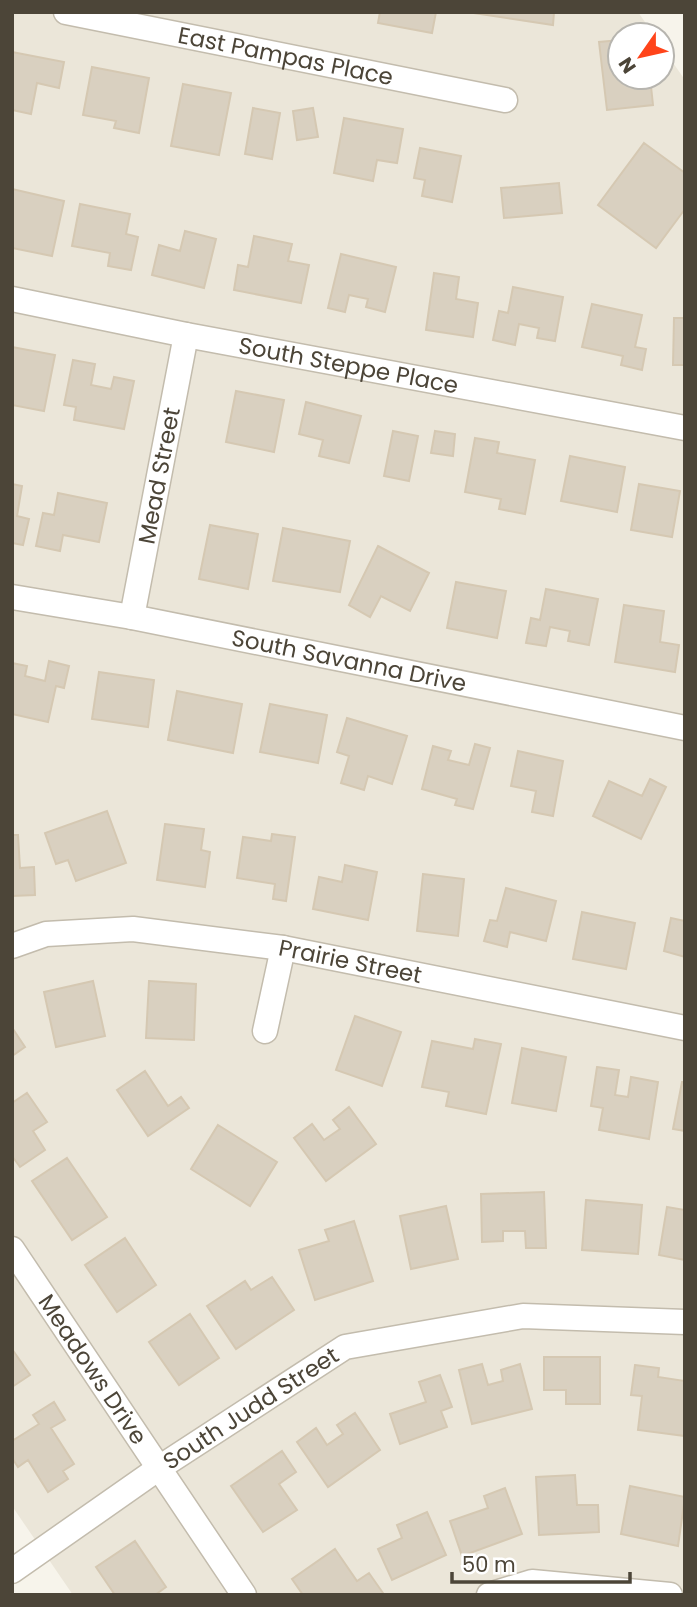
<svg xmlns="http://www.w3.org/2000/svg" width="697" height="1607" font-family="Poppins,sans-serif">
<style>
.residential{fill:#ebe6d9}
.building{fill:#d9d0c0;stroke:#d5c8b2;stroke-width:2}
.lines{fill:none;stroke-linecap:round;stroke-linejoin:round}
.minor-casing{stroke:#c3bcad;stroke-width:27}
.minor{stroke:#fff;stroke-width:24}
.labels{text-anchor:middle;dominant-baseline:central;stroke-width:5;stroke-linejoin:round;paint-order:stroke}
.street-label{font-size:23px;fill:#4c4538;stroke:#fff}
</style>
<rect width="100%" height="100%" fill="#f7f4eb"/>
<!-- residential -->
<path class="residential" d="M12,12H638L654,35H620V77H662V47L685,80V1595H73L12,1506Z"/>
<!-- building -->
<path class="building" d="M380,12H436L432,33L378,23Z
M467,12H554L553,25Z
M620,40V77H650L653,105L607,110L599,42Z
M12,52L64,62L59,88L37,83L31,114L12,110Z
M92,67L149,78L139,133L114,128L116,121L83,115Z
M183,84L231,93L219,155L171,146Z
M253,108L280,113L272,159L245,154Z
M313,108L318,137L297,140L293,111Z
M344,118L403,129L397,163L377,160L373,181L334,173Z
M644,143L685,173V209L656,248L598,205Z
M420,148L461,156L452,202L422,196L425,180L414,178Z
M559,183L562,213L504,218L501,188Z
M12,189L64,201L52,256L12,248Z
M80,204L130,214L126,234L138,237L131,270L108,266L110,253L72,246Z
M185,231L216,239L204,288L152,275L159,245L180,251Z
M254,236L292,244L288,261L309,265L301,303L234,290L238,265L248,267Z
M341,254L396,267L385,312L366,307L368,299L349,295L345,312L328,308Z
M434,273L459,277L456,299L478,303L473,337L426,330Z
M513,287L563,297L555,341L537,338L539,328L519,324L515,345L493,340L499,311L508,313Z
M592,304L642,315L635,347L646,349L642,370L621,365L623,356L582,347Z
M674,318H685V365H673Z
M12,347L55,355L44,411L12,405Z
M73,360L95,364L91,385L111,389L114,377L134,381L124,429L74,420L76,407L64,405Z
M236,391L284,400L274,452L226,442Z
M306,402L361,416L349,463L319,456L323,440L299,434Z
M393,431L418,436L409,481L384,476Z
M435,431L455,434L453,456L431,453Z
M475,438L499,442L497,453L535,460L525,514L499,509L501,499L465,492Z
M570,456L625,467L617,512L561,501Z
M12,484L22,486L17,516L29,519L23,545L12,543Z
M639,484L680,491L672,537L631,530Z
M58,493L107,503L99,542L63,535L60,551L36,546L43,513L54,515Z
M210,525L258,534L248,589L199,579Z
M283,528L350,541L340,592L273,581Z
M378,546L429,573L410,611L381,596L370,617L349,605Z
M456,582L506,591L497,638L447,628Z
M546,589L598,599L589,645L568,641L570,631L550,627L546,646L526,643L531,618L540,620Z
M624,605L664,611L660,642L679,645L675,672L615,662Z
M49,661L69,666L64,688L56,686L48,722L12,714V663L27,666L25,676L45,681Z
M99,672L154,680L148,727L92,719Z
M177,691L242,704L233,753L168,740Z
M270,704L327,715L318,763L260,752Z
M347,718L407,736L392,784L368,776L364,790L341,783L349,756L337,752Z
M475,744L490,748L473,809L455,805L457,799L422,789L433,746L451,751L448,760L469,765Z
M518,751L563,761L553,816L532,812L536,791L511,786Z
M650,779L666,787L641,839L593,816L609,781L642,796Z
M107,811L126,863L76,881L68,860L56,864L45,833Z
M165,824L204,829L201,850L210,852L205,887L157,880Z
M272,834L295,837L286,901L273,899L275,884L237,878L243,837L271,841Z
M12,835H18L20,868L34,867L35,895L12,896Z
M345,865L377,872L368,920L313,909L319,877L342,882Z
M423,874L464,879L458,936L417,931Z
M506,888L556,901L546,941L510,932L507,947L484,941L490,920L497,921Z
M582,912L635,923L626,969L573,959Z
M671,918L685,921V957L664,951Z
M93,981L105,1036L56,1047L44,992Z
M149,981L196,984L194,1040L146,1038Z
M355,1016L401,1032L382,1086L336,1070Z
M13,1029L25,1047L12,1056V1030Z
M475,1039L501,1044L486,1114L446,1106L449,1092L422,1087L432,1041L473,1049Z
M522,1048L566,1057L556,1111L512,1103Z
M597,1067L619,1070L615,1095L628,1097L631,1077L658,1082L649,1139L599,1130L603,1108L591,1106Z
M145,1071L168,1106L181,1097L189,1108L148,1136L117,1090Z
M682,1082H685V1131L673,1129Z
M27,1093L47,1122L33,1131L45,1150L20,1167L12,1156V1103Z
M349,1107L376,1144L326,1181L294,1138L312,1124L324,1140L340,1129L333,1120Z
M218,1125L277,1162L250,1206L191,1169Z
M67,1158L107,1217L72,1240L32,1181Z
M544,1192L546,1248H526L525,1231H503V1241L482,1242L481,1194Z
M586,1200L642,1205L638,1254L582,1250Z
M446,1206L458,1259L411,1269L400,1216Z
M667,1207L685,1210V1260L659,1255Z
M354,1221L373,1281L315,1300L299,1250L329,1241L325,1230Z
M125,1238L156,1285L117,1312L85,1265Z
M272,1277L294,1310L236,1349L207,1306L245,1281L251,1290Z
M190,1314L219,1358L179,1385L149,1342Z
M12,1349L30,1375L12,1387Z
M544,1357H600V1404H566V1390H544Z
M482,1364L488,1385L503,1381L501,1370L520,1364L532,1409L472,1424L459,1370Z
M635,1365L659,1368L658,1377L685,1381V1436L638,1430L642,1396L631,1395Z
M440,1375L452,1407L441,1411L447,1427L400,1444L390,1414L426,1402L419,1382Z
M54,1402L65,1420L51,1428L74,1464L63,1471L68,1479L48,1492L28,1460L18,1467L12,1458V1441L39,1424L33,1415Z
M355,1413L380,1450L328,1487L297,1442L316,1428L327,1445L343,1434L337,1425Z
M282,1451L296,1472L279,1484L297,1510L263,1532L231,1486Z
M575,1475L577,1505H598L599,1532L539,1535L536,1477Z
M630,1486L685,1497L678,1546L621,1534Z
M505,1488L522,1534L462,1556L450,1521L488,1508L484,1496Z
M427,1512L446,1555L392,1580L378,1549L402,1538L397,1525Z
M135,1541L166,1587L155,1595H115L96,1567Z
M335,1549L357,1581L369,1573L383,1593L379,1595H303L292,1579Z"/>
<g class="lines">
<defs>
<g id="minor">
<path id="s1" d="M66,12L505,100"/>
<path id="s2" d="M12,299L186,335L685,428"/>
<path id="s3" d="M12,597L132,617L685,728"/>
<path id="s4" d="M132,617L186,335"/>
<path id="s5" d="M12,946L46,934L133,929L283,948L685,1028"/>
<path d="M265,1031L283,948"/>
<path id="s6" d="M12,1249L244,1595"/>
<path id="s7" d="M12,1571L159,1468L345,1347L523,1316L685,1322"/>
<path d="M489,1595L532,1582L670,1595"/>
</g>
</defs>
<!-- minor casing -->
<use href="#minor" class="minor-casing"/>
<!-- minor -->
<use href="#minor" class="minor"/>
</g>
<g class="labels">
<!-- street labels -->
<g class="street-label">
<text stroke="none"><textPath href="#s1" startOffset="224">East Pampas Place</textPath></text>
<text stroke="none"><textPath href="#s2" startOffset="343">South Steppe Place</textPath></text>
<text stroke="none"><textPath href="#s4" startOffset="144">Mead Street</textPath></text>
<text stroke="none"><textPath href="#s3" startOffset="343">South Savanna Drive</textPath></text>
<text stroke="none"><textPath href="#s5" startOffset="343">Prairie Street</textPath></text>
<text stroke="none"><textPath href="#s6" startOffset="145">Meadows Drive</textPath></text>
<text stroke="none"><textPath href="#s7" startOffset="289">South Judd Street</textPath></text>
</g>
</g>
<!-- border -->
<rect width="697" height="1607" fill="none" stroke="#4c4538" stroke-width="28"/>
<!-- north arrow -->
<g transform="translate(641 56) rotate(236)"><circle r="33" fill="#ffffff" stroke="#b7b5af" stroke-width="2"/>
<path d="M0-5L12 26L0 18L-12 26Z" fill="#ff441a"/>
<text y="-10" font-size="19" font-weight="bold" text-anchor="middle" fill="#4c4538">N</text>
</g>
<!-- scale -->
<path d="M452 1572v10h178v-10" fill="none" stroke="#4c4538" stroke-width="3.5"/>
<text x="462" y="1572" font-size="21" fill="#4c4538" stroke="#ffffff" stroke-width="5" paint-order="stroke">50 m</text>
</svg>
